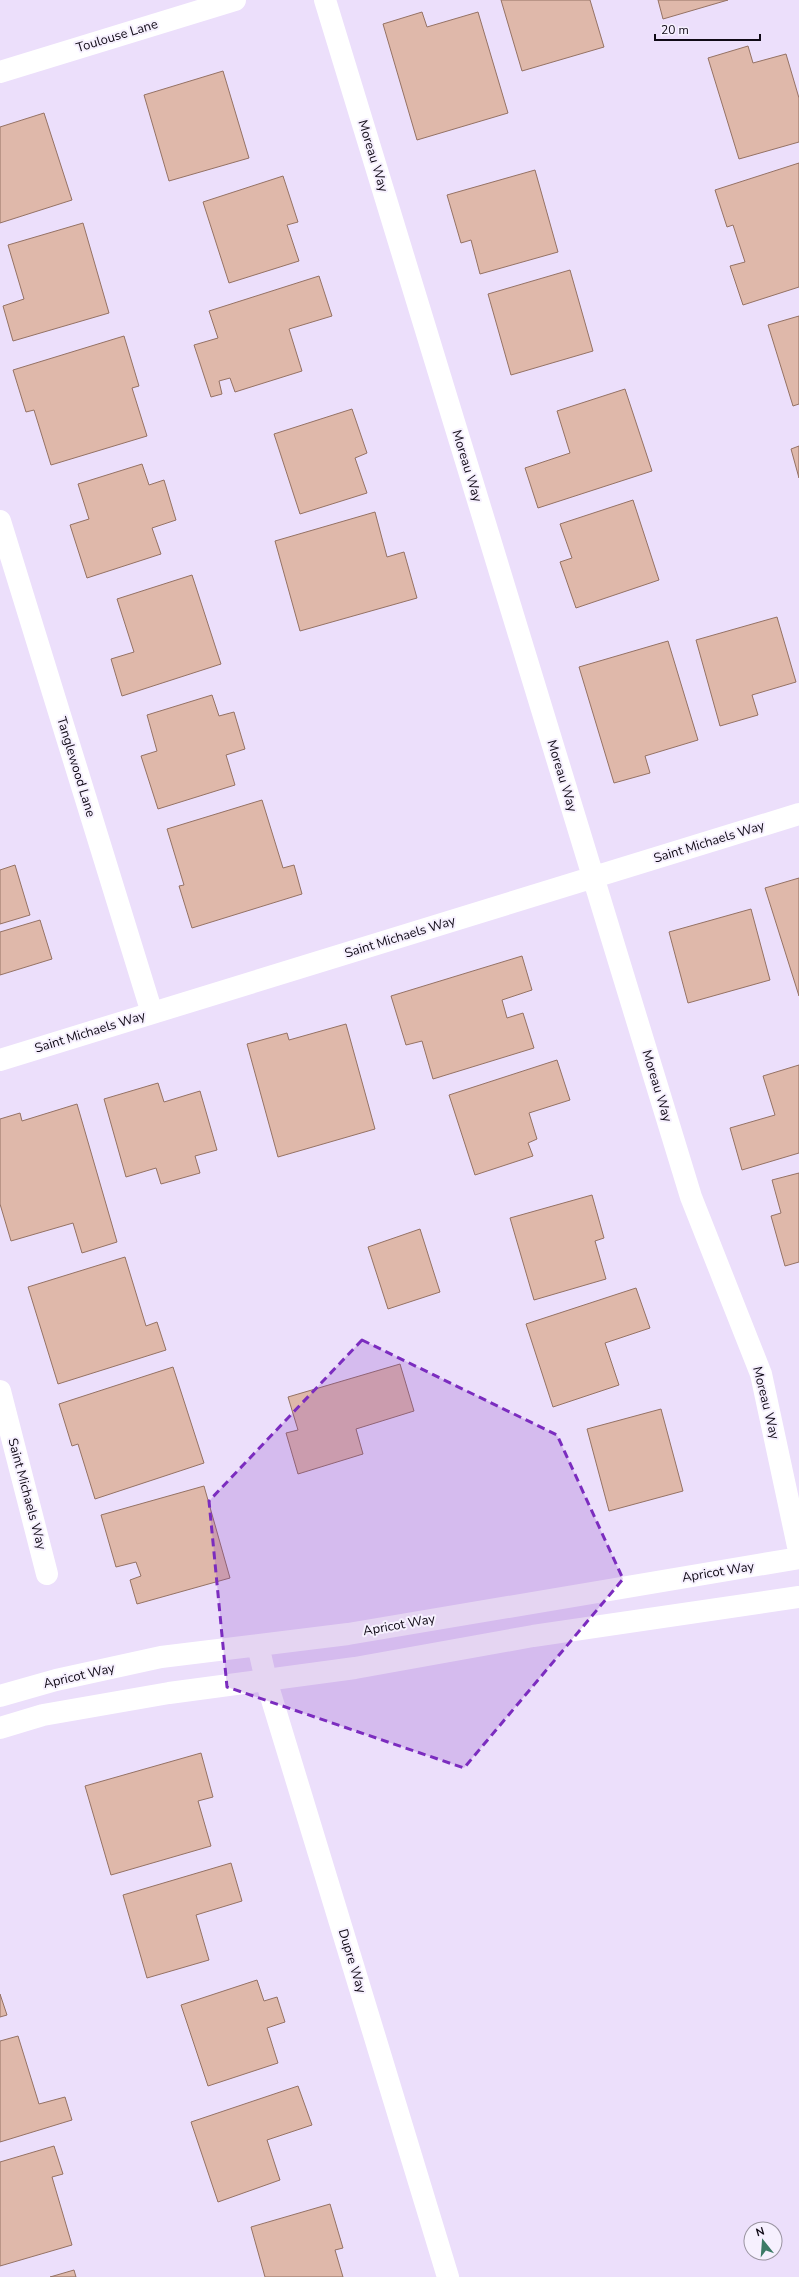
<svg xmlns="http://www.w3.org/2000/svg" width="799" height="2277" font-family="'Nunito Sans',sans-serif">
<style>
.building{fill:#dfb8aa;stroke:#957264}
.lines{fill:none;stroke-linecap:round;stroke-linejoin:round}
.street{stroke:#fff;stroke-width:22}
.marked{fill:#7b2cbf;fill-opacity:0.2;stroke:#7b2cbf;stroke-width:3;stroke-dasharray:8 5;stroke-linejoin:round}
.labels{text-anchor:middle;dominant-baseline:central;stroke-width:4;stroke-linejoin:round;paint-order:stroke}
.street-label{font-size:13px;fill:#100a16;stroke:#f6f0fe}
</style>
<rect width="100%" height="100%" fill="#ecdffb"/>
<!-- building -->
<path class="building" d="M501,0H590L604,47L522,71Z
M658,0H728L663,19Z
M422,12L427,27L478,12L508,113L417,140L383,24Z
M748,46L753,63L786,54L799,98V142L739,159L708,58Z
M223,71L249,158L169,181L144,95Z
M44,113L72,200L0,223V127Z
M799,163V287L743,305L730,266L745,262L733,225L727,227L715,190Z
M535,170L558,252L480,274L471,240L461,243L447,195Z
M283,176L298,222L287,225L299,261L229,283L203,202Z
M83,223L109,313L13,341L3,306L24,299L8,245Z
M570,270L593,351L511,375L488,294Z
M319,276L332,316L289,329L302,371L235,392L230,378L219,381L222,394L211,397L194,345L218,338L209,311Z
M799,316V404L793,406L768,325Z
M124,336L139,386L132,388L147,436L51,465L34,410L26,412L13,370Z
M625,389L652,471L538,508L525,468L570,453L557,411Z
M352,409L367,453L355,458L367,493L300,514L274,434Z
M799,446V478L791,449Z
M142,464L149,485L164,480L176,520L152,528L161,554L87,578L70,525L89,519L78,484Z
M633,500L659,580L576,608L560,562L572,558L560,524Z
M375,512L387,557L404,552L417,598L300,631L275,541Z
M192,575L221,664L122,696L111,659L134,652L117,599Z
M777,617L796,682L752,695L758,715L720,726L696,640Z
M668,641L698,740L645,756L650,773L614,783L579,667Z
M212,695L219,716L234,712L245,749L226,755L235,785L158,809L141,756L157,751L147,715Z
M262,800L283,868L294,865L302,894L192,928L179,886L184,885L167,829Z
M15,865L30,915L0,924V870Z
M799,878V996L765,888Z
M751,909L770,980L688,1003L669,932Z
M40,920L52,959L0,975V932Z
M522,956L532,990L502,1000L507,1018L523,1013L534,1048L433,1079L422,1041L406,1045L391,996Z
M346,1024L375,1129L278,1157L247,1044L287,1033L289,1040Z
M557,1060L570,1100L529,1113L537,1139L528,1143L533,1156L475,1175L449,1095Z
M799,1065V1153L742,1170L730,1128L775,1115L763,1076Z
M158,1083L164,1102L200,1091L217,1150L195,1156L200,1173L161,1184L156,1168L126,1177L104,1099Z
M77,1104L117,1242L82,1253L73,1223L11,1241L0,1204V1119L20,1113L22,1121Z
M799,1173V1262L785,1266L771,1216L781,1213L772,1180Z
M592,1195L604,1238L595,1241L606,1279L534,1300L510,1218Z
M420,1229L440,1292L388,1309L368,1247Z
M125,1257L146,1326L157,1322L166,1350L58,1384L28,1287Z
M636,1288L650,1328L605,1343L619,1385L553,1407L526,1324Z
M400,1364L414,1411L356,1429L363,1454L298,1474L286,1433L298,1430L288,1397Z
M173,1367L204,1463L95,1499L78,1444L72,1446L59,1404Z
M661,1409L683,1491L609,1511L587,1429Z
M204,1486L230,1578L137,1604L130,1580L141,1576L136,1562L116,1567L101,1515Z
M201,1753L213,1797L198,1801L211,1846L111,1875L85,1786Z
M231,1863L242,1901L196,1915L209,1960L147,1978L123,1895Z
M257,1980L264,2001L277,1997L285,2022L267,2028L278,2063L208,2086L181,2005Z
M0,1994L7,2015L0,2017Z
M18,2036L39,2104L65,2097L72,2120L0,2142V2041Z
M298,2086L312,2125L267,2140L280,2180L218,2202L191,2122Z
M54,2146L63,2174L52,2177L72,2245L0,2266V2162Z
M330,2204L343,2248L335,2250L343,2277H265L251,2227Z
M74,2270L76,2277H50Z"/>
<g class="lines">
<!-- street -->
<path class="street" d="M325,0L691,1197L761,1374L799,1551
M0,72L235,0
M0,521L152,1013
M0,1060L799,814
M0,1391L47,1574
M258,1645L266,1680L448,2277
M0,1696L56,1680L161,1657L348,1634L799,1558
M0,1728L43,1715L169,1693L355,1668L533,1636L799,1597"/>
</g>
<!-- marked area -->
<path class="marked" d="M362,1340L557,1435L623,1579L464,1768L227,1687L209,1501Z"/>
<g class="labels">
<!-- street labels -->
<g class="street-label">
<text transform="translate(117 36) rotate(-17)">Toulouse Lane</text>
<text transform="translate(373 156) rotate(73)">Moreau Way</text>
<text transform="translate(467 466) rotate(73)">Moreau Way</text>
<text transform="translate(76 767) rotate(73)">Tanglewood Lane</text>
<text transform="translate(562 776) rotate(73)">Moreau Way</text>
<text transform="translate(709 842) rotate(-17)">Saint Michaels Way</text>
<text transform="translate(400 937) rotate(-17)">Saint Michaels Way</text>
<text transform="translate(90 1032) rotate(-17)">Saint Michaels Way</text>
<text transform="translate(657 1086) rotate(73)">Moreau Way</text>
<text transform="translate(766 1403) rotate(76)">Moreau Way</text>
<text transform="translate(27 1494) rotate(75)">Saint Michaels Way</text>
<text transform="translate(718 1572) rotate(-9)">Apricot Way</text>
<text transform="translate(399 1625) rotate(-10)">Apricot Way</text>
<text transform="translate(79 1676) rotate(-13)">Apricot Way</text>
<text transform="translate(352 1961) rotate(73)">Dupre Way</text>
</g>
</g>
<!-- north arrow -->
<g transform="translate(763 2241) rotate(343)"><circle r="19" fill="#f6f0fe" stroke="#9a94a1"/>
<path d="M0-3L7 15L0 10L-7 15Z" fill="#3c7a66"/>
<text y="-6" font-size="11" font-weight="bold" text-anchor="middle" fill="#100a16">N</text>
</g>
<!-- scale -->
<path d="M655 34v6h105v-6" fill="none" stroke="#100a16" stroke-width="2"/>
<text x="661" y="34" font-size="12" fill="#100a16" stroke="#f6f0fe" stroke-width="3" paint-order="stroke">20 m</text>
</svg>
